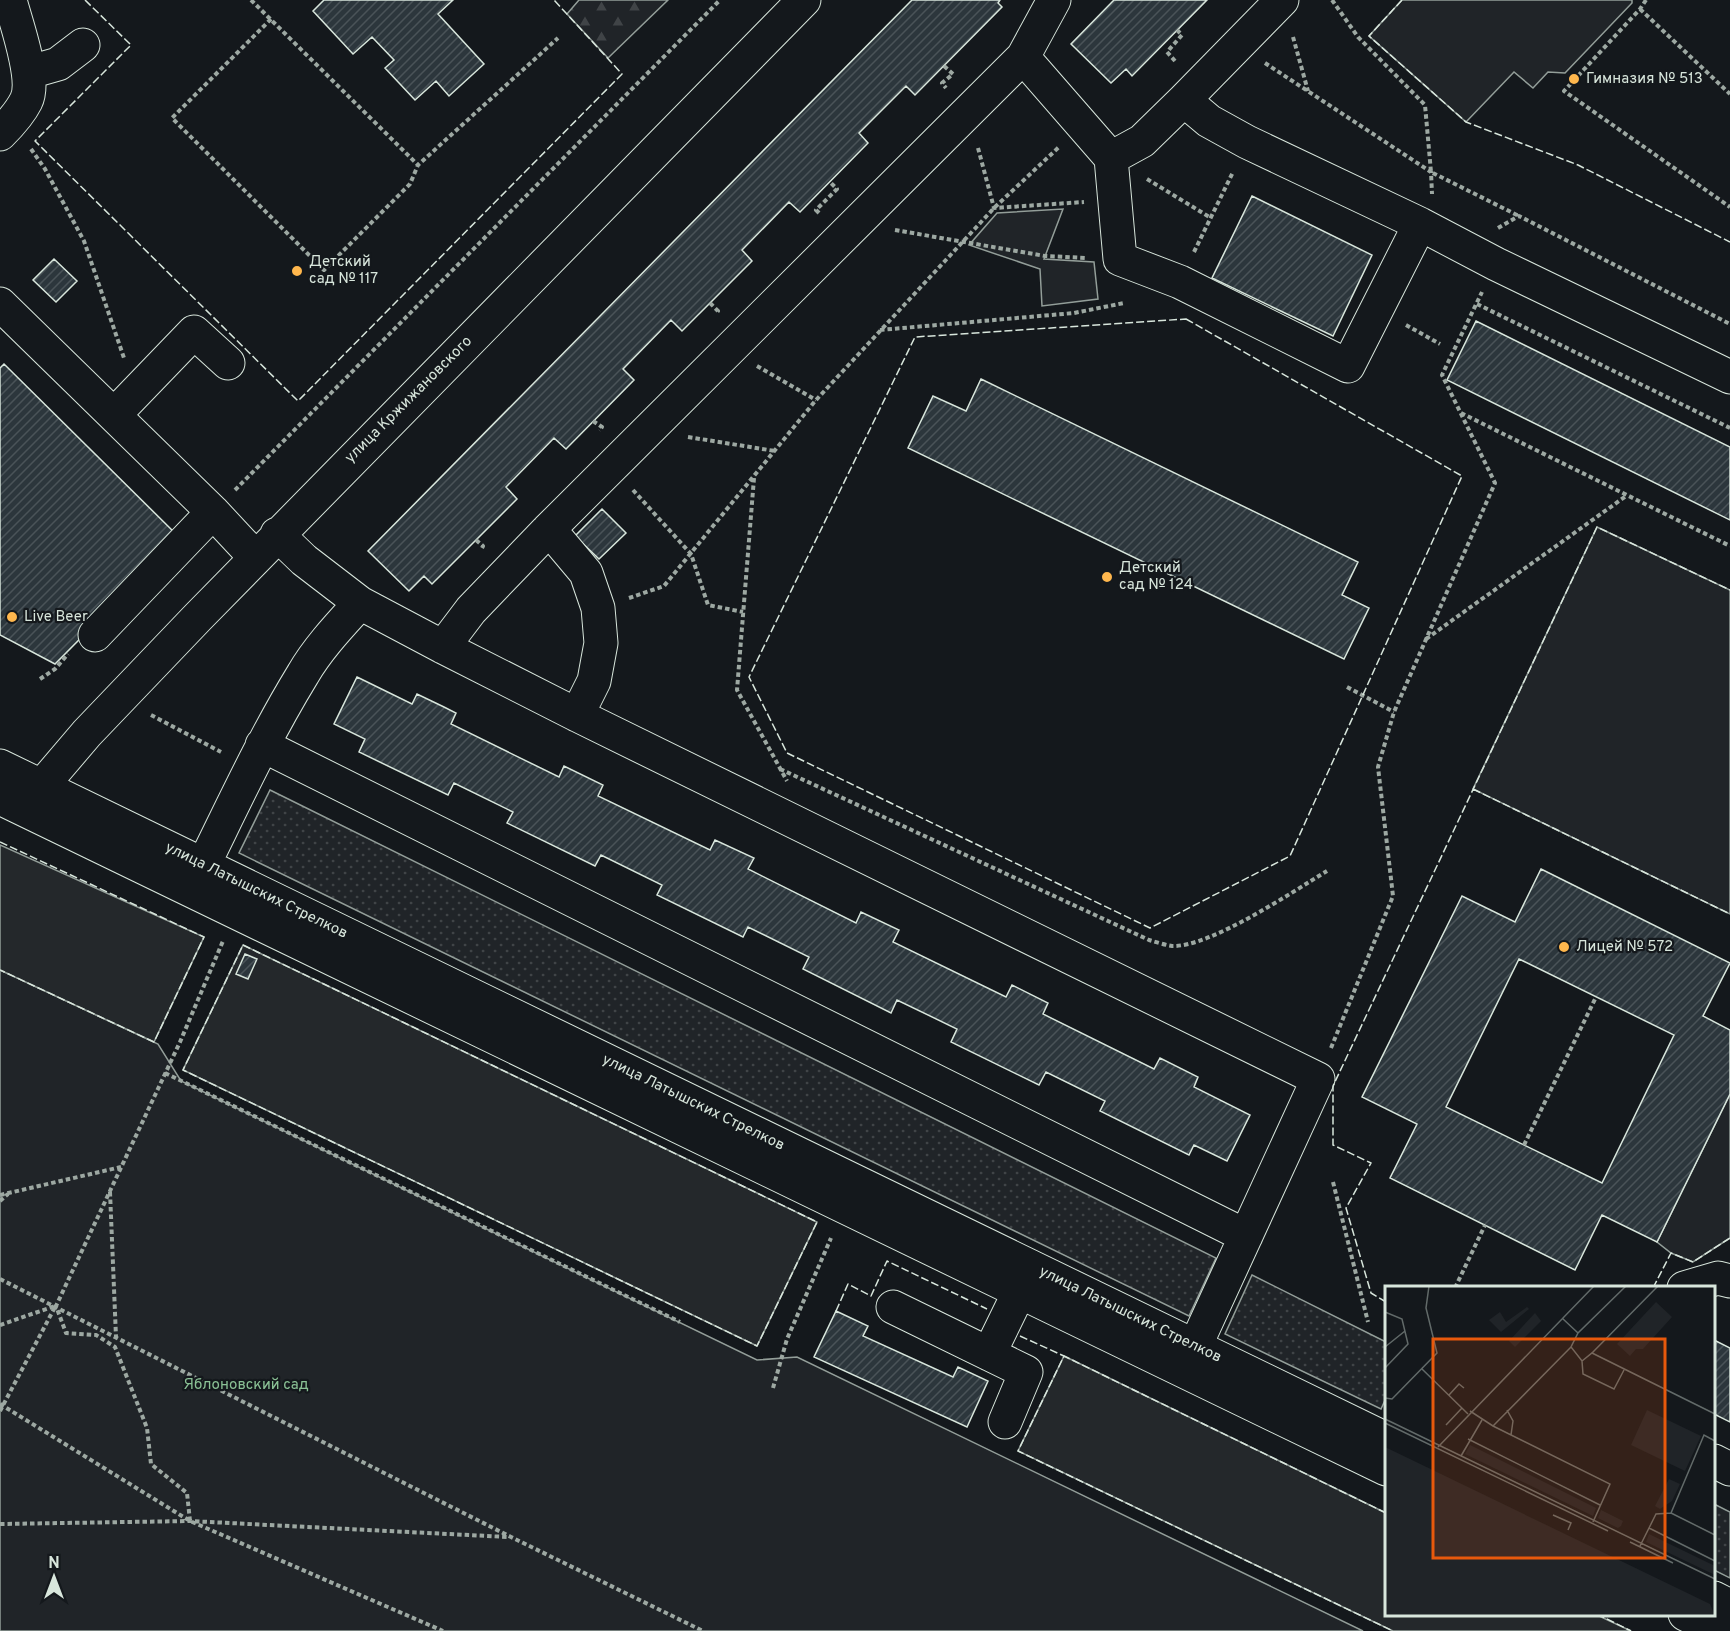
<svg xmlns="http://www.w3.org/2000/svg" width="1730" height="1631" font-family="Overpass,sans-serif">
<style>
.grass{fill:url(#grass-dots);stroke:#939e99;stroke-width:1.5}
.forest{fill:url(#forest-firs);stroke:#939e99;stroke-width:1.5}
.park{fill:#202428;stroke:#939e99;stroke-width:1.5}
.parking{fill:#24282b;stroke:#939e99;stroke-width:1.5}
.building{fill:url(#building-hatch);stroke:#d8e6dc;stroke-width:1.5;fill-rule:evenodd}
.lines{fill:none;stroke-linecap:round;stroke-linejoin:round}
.minor-casing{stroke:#d8e6dc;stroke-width:35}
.path{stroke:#9da8a2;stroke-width:4;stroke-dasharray:4.5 3;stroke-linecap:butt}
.minor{stroke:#14181c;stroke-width:33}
.fence{stroke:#d8e6dc;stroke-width:1.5;stroke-dasharray:8 3;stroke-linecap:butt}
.poi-dot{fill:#ffb74d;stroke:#14181c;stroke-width:2}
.labels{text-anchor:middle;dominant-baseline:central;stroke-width:4.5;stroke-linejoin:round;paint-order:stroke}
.poi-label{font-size:15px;fill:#d8e6dc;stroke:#14181c;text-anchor:start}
.street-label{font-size:15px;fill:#d8e6dc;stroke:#14181c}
.park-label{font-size:15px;fill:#8ac095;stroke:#14181c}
.inset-road{fill:none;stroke:#626a69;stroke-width:1.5}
.view{fill:#e8590c;fill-opacity:0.15;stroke:#e8590c;stroke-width:3}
.inset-edge{fill:none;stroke:#d8e6dc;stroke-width:3}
</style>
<defs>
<pattern id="grass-dots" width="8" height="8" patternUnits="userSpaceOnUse" patternTransform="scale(1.5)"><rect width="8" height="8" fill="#202428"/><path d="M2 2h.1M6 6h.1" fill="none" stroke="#404447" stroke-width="1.8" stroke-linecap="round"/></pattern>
<pattern id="forest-firs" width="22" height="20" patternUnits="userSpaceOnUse" patternTransform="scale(1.5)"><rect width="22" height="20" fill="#202428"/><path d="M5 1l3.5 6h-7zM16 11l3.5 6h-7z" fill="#404447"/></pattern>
<pattern id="building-hatch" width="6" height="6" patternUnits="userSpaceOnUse" patternTransform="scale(1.5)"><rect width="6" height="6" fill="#2c363c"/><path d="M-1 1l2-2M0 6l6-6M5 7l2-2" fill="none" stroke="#4a5358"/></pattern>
</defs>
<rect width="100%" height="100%" fill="#14181c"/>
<!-- grass -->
<path class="grass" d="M270,790L1216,1258L1189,1316L239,853Z
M1252,1275L1386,1342V1398L1381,1409L1225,1334Z
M1714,1504L1730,1512V1578L1714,1570Z"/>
<!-- forest -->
<path class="forest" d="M579,0H668L608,58L567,14Z"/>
<!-- park -->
<path class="park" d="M1402,0H1632V3L1565,73L1548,72L1533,88L1514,72L1466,122L1369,36Z
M1063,209L1044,259L1094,262L1098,299L1042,306L1040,269L969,245L997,213Z
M1597,527L1730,590V914L1473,789Z
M0,970L158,1044L181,1081L757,1360L797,1357L1363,1631H0Z
M1730,1094V1238L1693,1262L1671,1253L1657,1242Z"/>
<!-- parking -->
<path class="parking" d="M0,845L204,937L154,1042L0,970Z
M243,945L817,1222L757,1346L183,1070Z
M1064,1356L1386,1513V1614L1597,1615L1631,1631H1393L1018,1451Z"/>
<!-- building -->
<path class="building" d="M324,0H453L438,14L484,64L449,96L436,81L415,100L385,68L394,60L372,37L353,54L313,11Z
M912,0H1000L998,3L1002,7L915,95L906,86L859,133L868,143L800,212L789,202L742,250L752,261L682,331L671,320L623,369L634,380L566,449L554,438L506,487L517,499L432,584L424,576L409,591L368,551Z
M1114,0H1207L1132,76L1126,69L1111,83L1071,44Z
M1252,196L1372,255L1333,336L1212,278Z
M54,259L77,281L56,302L33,280Z
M1476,321L1730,447V520L1447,380Z
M4,364L180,538L55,664L0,635V368Z
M981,379L1358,562L1342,595L1369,608L1344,659L908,448L933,396L966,411Z
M602,509L626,533L599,559L575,536Z
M357,677L412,704L417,694L444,707L456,713L451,724L559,777L564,766L603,785L598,796L710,850L715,840L754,858L748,869L856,923L861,912L899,930L893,942L1006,997L1012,985L1048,1003L1043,1014L1154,1069L1160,1058L1198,1077L1194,1087L1250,1115L1227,1161L1194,1145L1189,1155L1100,1111L1105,1101L1046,1072L1039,1085L951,1042L957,1029L897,1000L891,1013L803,969L809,957L748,927L743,937L657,895L662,885L601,855L595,866L507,823L513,812L454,783L448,795L359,752L365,739L334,724Z
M1541,869L1730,963L1703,1016L1730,1030V1094L1657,1242L1602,1215L1575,1270L1390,1178L1417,1124L1362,1097L1462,896L1515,922ZM1519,959L1674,1035L1602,1183L1446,1107Z
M245,954L257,959L248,979L236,974Z
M836,1311L868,1326L863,1336L953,1377L958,1367L988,1381L967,1427L814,1357Z
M1714,1340L1730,1348V1422L1714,1414Z"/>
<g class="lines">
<defs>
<path id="minor" d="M1054,0L1023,57L1111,158L1142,141L1184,100L1209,121L1247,142L1420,224L1496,264L1730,377
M30,72L58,64L83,45
M1184,100L1282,0
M0,134C10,124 20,113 26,101C37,79 16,24 10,0
M1111,158L1120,259L1180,282L1348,366L1420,224
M0,304L213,512L255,557
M114,415L194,332L228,363
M549,529L586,573L598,608L601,643L594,681L577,715
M277,534L304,560L360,603L443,647L577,715L1318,1079L1186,1366
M95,635L213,512
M443,647L471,610L549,529L1023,57
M262,745L1246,1236
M0,766L1386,1439
M0,798L1386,1469
M33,805L41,787L87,733L198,617L804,0
M203,866C235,801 265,736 303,674C318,648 340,625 360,603
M1684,1288L1718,1278L1730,1281
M893,1307L1026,1372L1005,1422
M989,1354L1029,1272
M1714,1461L1730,1469
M1714,1598L1730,1606
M1685,1614L1719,1631"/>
</defs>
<!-- minor casing -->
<use href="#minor" class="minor-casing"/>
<!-- path -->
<path class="path" d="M251,0L418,165L558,38
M1332,0L1358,37L1425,105L1431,172L1519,216
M1646,0L1640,9L1564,91L1730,207
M1640,9L1730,94
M271,19L172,118L324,270L410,184L418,165
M1293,37L1308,91
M1175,61L1167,52L1182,35L1177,30
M1265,63L1431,172L1432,194
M944,66L953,74L942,83L946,88
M978,148L994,208L1084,202
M31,149L45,169L84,241L124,358
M1147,179L1211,218
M819,213L816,210L837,189L830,182
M1498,228L1519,216L1730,324
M895,230L1045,256L1086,258
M1194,252L1233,172
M710,303L718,311L717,312
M1477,304L1730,428
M1406,325L1440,344
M880,330L1074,313L1124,303
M757,366L816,400
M1461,413L1730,546
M593,421L602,427L599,430
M688,437L775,451
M754,478L737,690L787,781
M235,490L720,0
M633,490L691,554L708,605L743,612
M476,540L483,546L482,548
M629,598L664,586L816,400L994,208L1059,147
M1426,639L1626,496
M40,679L55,669L68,654
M1347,687L1394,712
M151,715L221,752
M780,769L1149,940C1156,942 1165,945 1172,946C1211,947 1292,892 1327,871
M1331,1048L1393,896L1378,767L1394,712L1495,483L1442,375L1482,292
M165,1073L680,1322
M1524,1145L1596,997
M1333,1182L1368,1322
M110,1192L116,1337
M0,1195L121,1167
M0,1201L8,1194
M0,1279L511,1537L703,1631
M1455,1288L1485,1225
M0,1325L55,1306
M773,1388L787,1339L831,1238
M0,1404L190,1521L443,1631
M0,1411L55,1307
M190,1521L187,1493L151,1464L147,1428L115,1347L96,1335L66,1333L56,1306L180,1042L223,941
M0,1524L190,1521L507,1537"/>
<!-- minor -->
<use href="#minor" class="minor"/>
<!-- fence -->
<path class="fence" d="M85,0L131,45L35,141L298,401L622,74L554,0
M1402,0L1369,36L1466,122L1578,165L1730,242
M1186,319L1462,476L1290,856L1150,928L787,753L749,677L915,337Z
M1473,789L1730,914
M0,842L204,937L154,1042L0,970
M243,945L817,1222L757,1346L183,1070Z
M1653,1288L1671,1253L1693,1262L1730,1238
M1386,1302L1371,1293L1346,1208L1371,1163L1333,1145V1086L1597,527L1730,590
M836,1311L848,1284L871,1296L887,1261L987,1309
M1020,1336L1064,1356
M1386,1513L1064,1356L1018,1451L1393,1631
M1597,1614L1631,1631"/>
</g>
<!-- markers -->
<g class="poi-dot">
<circle cx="1574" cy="79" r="6"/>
<circle cx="297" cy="271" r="6"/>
<circle cx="1107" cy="577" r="6"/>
<circle cx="12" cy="617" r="6"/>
<circle cx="1564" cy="947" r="6"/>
</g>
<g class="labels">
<!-- poi labels -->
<g class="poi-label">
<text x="1586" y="79">Гимназия № 513</text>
<text x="309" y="262">Детский<tspan x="309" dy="17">сад № 117</tspan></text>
<text x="1119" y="568">Детский<tspan x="1119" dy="17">сад № 124</tspan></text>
<text x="24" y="617">Live Beer</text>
<text x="1576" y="947">Лицей № 572</text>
</g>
<!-- street labels -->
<g class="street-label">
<text transform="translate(409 400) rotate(-45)">улица Кржижановского</text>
<text transform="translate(256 891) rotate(26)">улица Латышских Стрелков</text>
<text transform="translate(693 1103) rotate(26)">улица Латышских Стрелков</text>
<text transform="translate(1130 1315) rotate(26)">улица Латышских Стрелков</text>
</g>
<!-- park labels -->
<g class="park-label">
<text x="246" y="1385">Яблоновский сад</text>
</g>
</g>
<!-- overview -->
<g transform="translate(1385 1286)">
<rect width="330" height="330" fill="#14181c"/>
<path d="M85,159L211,222L208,230L80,168ZM216,224L238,235L236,240L233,242L213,232ZM264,248L330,280V289L261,256Z" fill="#202428"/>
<path d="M142,21L144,23L116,46L104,34L115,26L121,36ZM150,27L156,35L130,61L124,55Z" fill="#202428"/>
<path d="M271,16L287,31L258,63H251L245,70L232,58ZM262,124L316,150L300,185L246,159ZM0,161L325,318L330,330H0ZM284,193L295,198L287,215L275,223L270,220Z" fill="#202428"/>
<path class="inset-road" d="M241,0L193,47L186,61L197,75L207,67L330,128M0,26L17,33L23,58L0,82M177,32L193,47M0,61L20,45M207,67L273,0M197,75L198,88L229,103L239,84M37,83L83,128M64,109L74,98L79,102M0,112L7,113L52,67L41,22L44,0M122,124L128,135L126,149M85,125L108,140L225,198L208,236M0,133L330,293M0,137L223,245M61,139L77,122M108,140L186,61M83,153L215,219M53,161L209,0M76,170L97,134M286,227L330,249M168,229L186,237L183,244M264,242L330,275M245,256L288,277M255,260L271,228L286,227L319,149L330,155"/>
<path class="view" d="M48,53H280V272H48Z"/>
<rect width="330" height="330" class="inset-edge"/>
</g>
<!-- north arrow -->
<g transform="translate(54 1577)" stroke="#14181c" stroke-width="4.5" paint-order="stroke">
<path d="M0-4.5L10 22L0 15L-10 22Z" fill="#d8e6dc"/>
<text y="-9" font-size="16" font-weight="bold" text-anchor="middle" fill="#d8e6dc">N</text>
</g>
</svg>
